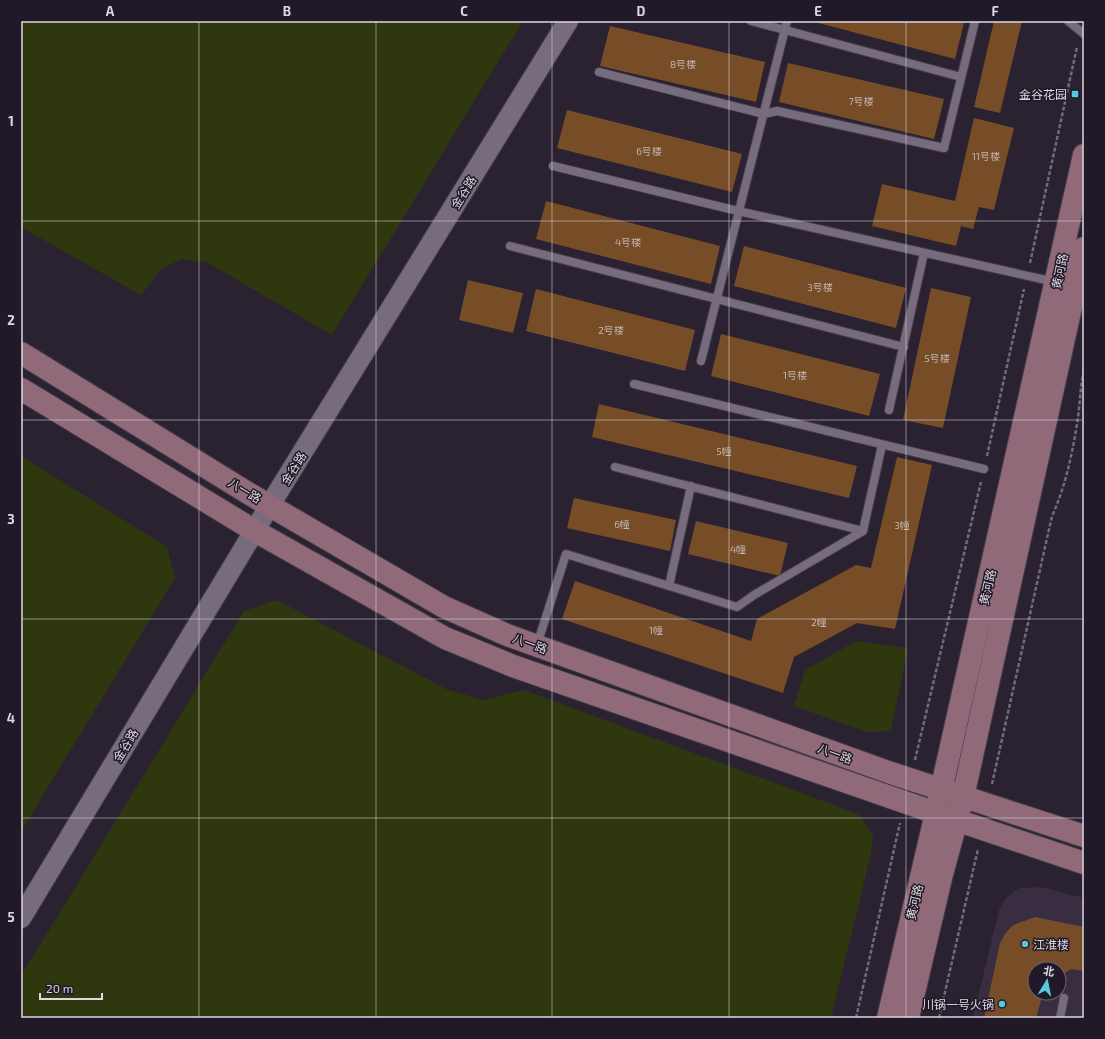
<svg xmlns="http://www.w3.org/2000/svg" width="1105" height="1039" font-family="'Exo 2','Noto Sans SC',sans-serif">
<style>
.built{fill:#392d41;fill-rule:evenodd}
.green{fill:#2f370e}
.building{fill:#764d27}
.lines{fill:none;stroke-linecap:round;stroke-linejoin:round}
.service-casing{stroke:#443d49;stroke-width:10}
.tertiary-casing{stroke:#443d49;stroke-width:22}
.secondary-casing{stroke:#443d49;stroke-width:24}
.path{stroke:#726b78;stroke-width:2.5;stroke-dasharray:4 2;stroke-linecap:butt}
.service{stroke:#766c7d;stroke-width:8}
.tertiary{stroke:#766c7d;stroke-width:20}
.secondary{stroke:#916a7a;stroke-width:22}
.grid{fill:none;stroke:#ddd8e1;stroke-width:1;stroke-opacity:0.55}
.poi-dot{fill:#56c9e1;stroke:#211927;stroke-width:1.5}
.labels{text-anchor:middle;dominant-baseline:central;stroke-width:3;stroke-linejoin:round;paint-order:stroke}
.number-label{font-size:10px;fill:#c3b5b2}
.poi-label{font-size:12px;fill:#ddd8e1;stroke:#211927;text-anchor:end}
.street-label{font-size:12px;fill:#ddd8e1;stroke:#211927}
.neatline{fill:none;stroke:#ddd8e1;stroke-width:1.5}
.grid-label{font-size:13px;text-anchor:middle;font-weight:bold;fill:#ddd8e1}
</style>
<rect width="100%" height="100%" fill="#2b2231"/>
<!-- built -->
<path class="built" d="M1041,887L1084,898V1018H973L999,910L1006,898L1019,888ZM1035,969H1059V993H1035Z"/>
<!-- green -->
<path class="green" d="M21,21H523L332,335L206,262L182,259L161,269L141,295L21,227Z
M21,456L167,547L175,578L21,832Z
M277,600L448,690L484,700L524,690L858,814L873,835L870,858L831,1018H21V976L244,611Z
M856,641L908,648L891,731L867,732L794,706L805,670Z"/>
<!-- building -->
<path class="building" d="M811,21H954L964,23L955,59Z
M994,21H1022L1000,113L974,107Z
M610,26L765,62L756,102L600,66Z
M788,63L944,99L934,139L779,102Z
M567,110L742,154L732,192L557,148Z
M974,118L1014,128L994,210L979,207L973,229L961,226L956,246L872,226L882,184L955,201Z
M546,201L720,246L711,284L536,239Z
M744,246L906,288L896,328L734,286Z
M468,280L523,293L513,333L459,320Z
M931,288L971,297L943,428L903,420Z
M536,289L695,330L685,371L526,331Z
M721,334L880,374L869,416L711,376Z
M599,404L857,466L849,498L592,437Z
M897,457L932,465L895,629L857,623L794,657L783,693L562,619L575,581L751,641L757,619L856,565L871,568Z
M574,498L676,520L670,551L567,528Z
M696,521L788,543L780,576L688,554Z
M1035,917L1084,927V971L1071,969L1059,977V969H1035V993H1043L1036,1018H984L1000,943L1005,934L1013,925Z"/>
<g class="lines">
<defs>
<path id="service" d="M751,21L961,77
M1068,21L1084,34
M599,72L764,114L777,111L944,148L975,21
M553,166L738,211L1055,282
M510,246L904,347
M701,361L787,21
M634,384L984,469
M889,410L924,253
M615,467L863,531
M669,586L691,486
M537,645L566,554L737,607L754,595L863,531L882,445
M1060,1018L1064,998"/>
<path id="tertiary" d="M21,918L270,505L568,21"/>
<path id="secondary" d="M21,353L248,493L444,607L507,635L891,773L1084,836
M21,389L255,531L445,638L513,666L956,820L1084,863
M888,1018L936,813L1084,155
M908,1018L942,874L963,797L1084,248"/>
</defs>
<!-- service casing -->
<use href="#service" class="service-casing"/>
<!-- tertiary casing -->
<use href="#tertiary" class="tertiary-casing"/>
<!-- secondary casing -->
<use href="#secondary" class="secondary-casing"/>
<!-- path -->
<path class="path" d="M1030,263L1077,47
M987,456L1024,289
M915,760L981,482
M992,784L1052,516C1065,488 1072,455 1077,424C1080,406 1080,388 1084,369
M856,1018L900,823
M939,1018L978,849"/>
<!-- service -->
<use href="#service" class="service"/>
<!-- tertiary -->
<use href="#tertiary" class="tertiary"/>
<!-- secondary -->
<use href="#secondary" class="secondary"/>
</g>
<!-- grid -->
<path class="grid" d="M199,21V1018M376,21V1018M552,21V1018M729,21V1018M906,21V1018M21,221H1084M21,420H1084M21,619H1084M21,818H1084"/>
<!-- markers -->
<g class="poi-dot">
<rect x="1071" y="90" width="8" height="8" rx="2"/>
<circle cx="1025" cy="944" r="4"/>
<circle cx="1002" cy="1004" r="4"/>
</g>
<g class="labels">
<!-- number labels -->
<g class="number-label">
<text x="683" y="64">8号楼</text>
<text x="861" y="101">7号楼</text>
<text x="649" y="151">6号楼</text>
<text x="986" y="156">11号楼</text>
<text x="628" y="242">4号楼</text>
<text x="820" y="287">3号楼</text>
<text x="611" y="330">2号楼</text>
<text x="937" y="358">5号楼</text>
<text x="795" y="375">1号楼</text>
<text x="724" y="451">5幢</text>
<text x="622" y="524">6幢</text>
<text x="902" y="525">3幢</text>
<text x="738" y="549">4幢</text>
<text x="819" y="622">2幢</text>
<text x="656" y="630">1幢</text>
</g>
<!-- poi labels -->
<g class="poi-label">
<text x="1067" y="94">金谷花园</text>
<text x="1033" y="944" text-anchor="start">江淮楼</text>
<text x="994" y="1004">川锅一号火锅</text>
</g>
<!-- street labels -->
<g class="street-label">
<text transform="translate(463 192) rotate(-58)">金谷路</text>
<text transform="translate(1059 271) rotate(-78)">黄河路</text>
<text transform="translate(293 468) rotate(-58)">金谷路</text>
<text transform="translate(245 490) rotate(31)">八一路</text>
<text transform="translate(987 587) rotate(-77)">黄河路</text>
<text transform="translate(530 643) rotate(20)">八一路</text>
<text transform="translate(125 745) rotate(-59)">金谷路</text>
<text transform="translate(835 753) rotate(20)">八一路</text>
<text transform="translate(914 902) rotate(-77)">黄河路</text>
</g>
</g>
<!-- border -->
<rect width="1105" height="1039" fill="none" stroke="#211927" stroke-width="44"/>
<!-- north arrow -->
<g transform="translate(1047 981) rotate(10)"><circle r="19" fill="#211927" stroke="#6c6571"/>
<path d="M0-3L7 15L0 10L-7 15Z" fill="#56c9e1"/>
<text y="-6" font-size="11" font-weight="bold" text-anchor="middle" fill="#ddd8e1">北</text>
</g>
<!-- scale -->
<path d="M40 993v6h62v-6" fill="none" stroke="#ddd8e1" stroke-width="2"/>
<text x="46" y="993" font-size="12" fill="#ddd8e1" stroke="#211927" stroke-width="3" paint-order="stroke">20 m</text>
<rect x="22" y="22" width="1061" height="995" class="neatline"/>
<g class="grid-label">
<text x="110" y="16">A</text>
<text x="287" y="16">B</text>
<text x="464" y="16">C</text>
<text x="641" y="16">D</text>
<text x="818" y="16">E</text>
<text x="995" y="16">F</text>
<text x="11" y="126">1</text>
<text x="11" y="325">2</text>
<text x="11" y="524">3</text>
<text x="11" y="723">4</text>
<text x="11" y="922">5</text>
</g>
</svg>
